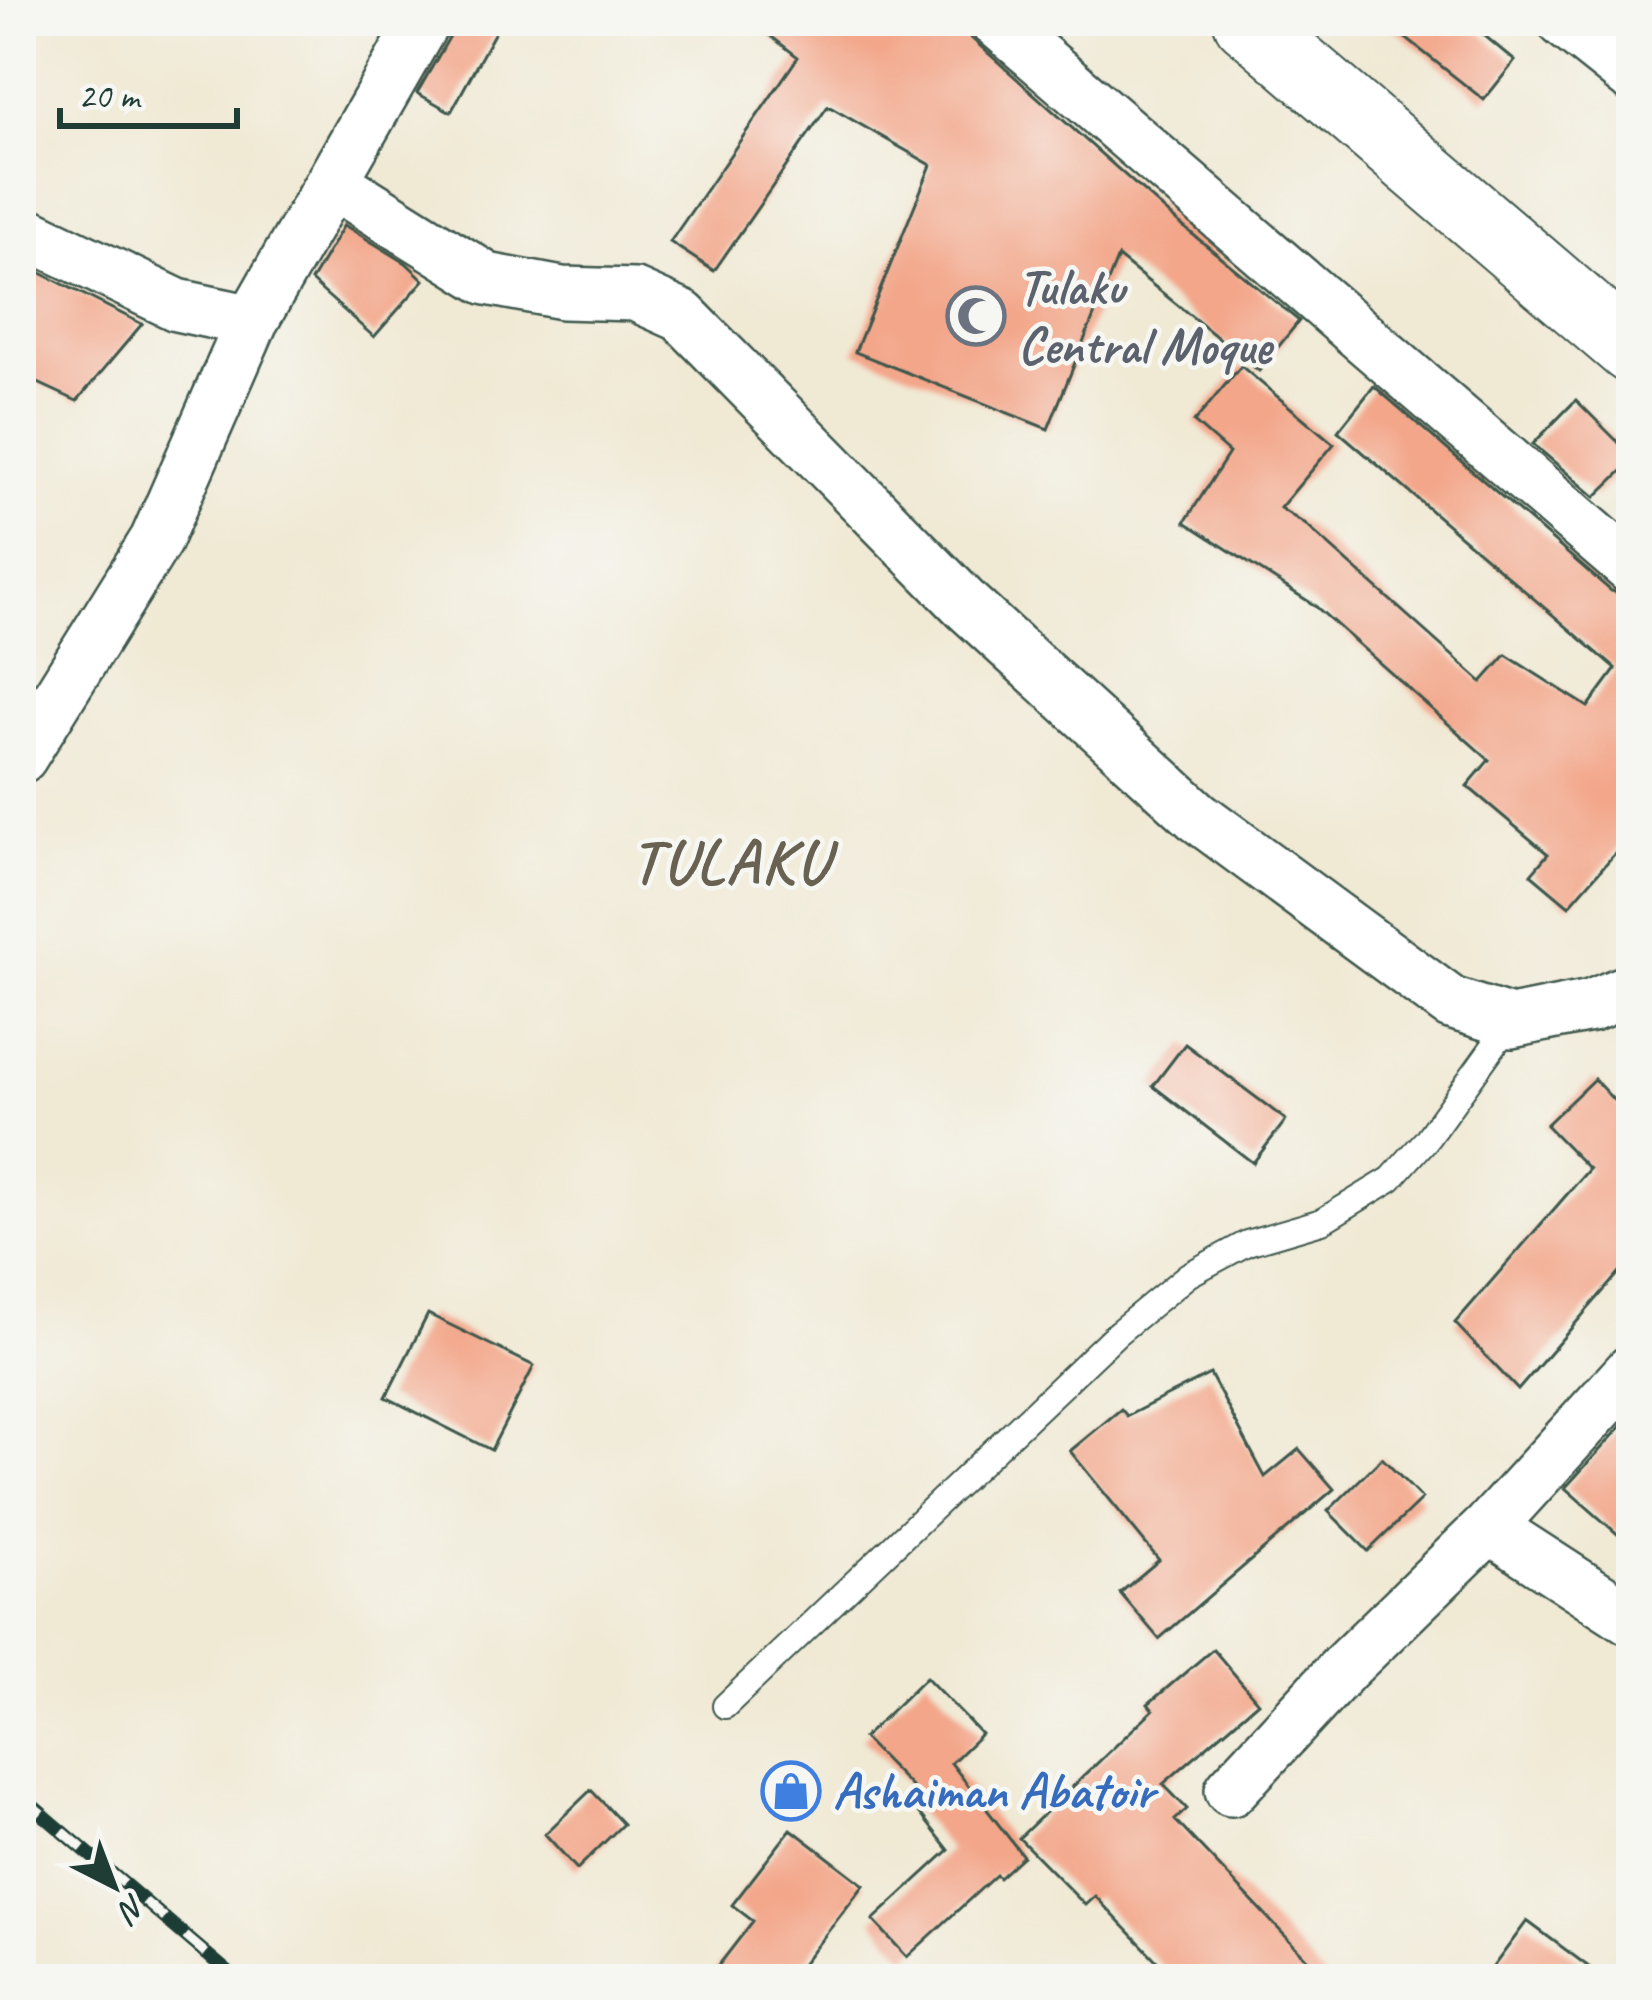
<svg xmlns="http://www.w3.org/2000/svg" width="1652" height="2000" font-family="Caveat,sans-serif">
	<style>
		.building { fill: #f3a689 }
		.lines { fill: none; stroke-linecap: round; stroke-linejoin: round }
		.service-casing { stroke: #3e574c; stroke-width: 28 }
		.minor-casing { stroke: #3e574c; stroke-width: 56 }
		.trunk-casing { stroke: #3e574c; stroke-width: 70 }
		.service { stroke: #fff; stroke-width: 24 }
		.minor { stroke: #fff; stroke-width: 51 }
		.trunk { stroke: #fff; stroke-width: 66 }
		.rail-casing { stroke: #1f3d34; stroke-width: 14 }
		.rail { stroke: #f6f6f2; stroke-width: 9; stroke-dasharray: 27; stroke-linecap: butt }
		.labels { text-anchor: middle; dominant-baseline: central; stroke-width: 9; stroke-linejoin: round; paint-order: stroke }
		.worship-label { font-size: 51px; font-weight: bold; fill: #5b616d; stroke: #f6f6f2; text-anchor: start }
		.shop-label { font-size: 51px; font-weight: bold; fill: #366cbe; stroke: #f6f6f2; text-anchor: start }
		.district-label { font-size: 63px; font-weight: bold; letter-spacing: 3px; fill: #696252; stroke: #f6f6f2 }
	</style>
	<rect width="100%" height="100%" fill="#f6f6f2"/>
	<filter id="ink" filterUnits="userSpaceOnUse"><feTurbulence type="fractalNoise" baseFrequency=".00833" numOctaves="2"/><feDisplacementMap in="SourceGraphic" scale="24" xChannelSelector="R" yChannelSelector="G"/><feConvolveMatrix kernelMatrix="1 2 1 2 8 2 1 2 1" color-interpolation-filters="sRGB"/></filter>
	<filter id="wash" filterUnits="userSpaceOnUse"><feTurbulence type="fractalNoise" baseFrequency=".004" numOctaves="4" result="noise"/><feDisplacementMap in="SourceGraphic" scale="48" xChannelSelector="R" yChannelSelector="G"/><feGaussianBlur stdDeviation="2.7" result="paint"/><feColorMatrix in="noise" values="0 0 0 0 0 0 0 0 0 0 0 0 0 0 0 0 0 1.4 0 .05"/><feComposite in="paint" operator="in"/></filter>
	<g filter="url(#wash)">
		<rect width="100%" height="100%" fill="#f0e9d4"/>
		<g id="blocks">
			<path class="building" d="M 454,21 L 501,21 L 451,112 L 417,93 L 450,36 Z
				M 751,21 L 952,21 L 1180,224 L 1299,321 L 1259,371 L 1118,257 L 1048,429 L 855,352 L 931,165 L 828,106 L 714,271 L 670,242 L 798,57 Z
				M 1384,21 L 1467,21 L 1515,61 L 1484,100 Z
				M 344,225 L 406,263 L 424,280 L 374,337 L 311,281 Z
				M 21,263 L 142,324 L 77,401 L 21,375 Z
				M 1241,366 L 1334,444 L 1280,508 L 1306,525 L 1482,682 L 1506,655 L 1588,707 L 1616,669 L 1338,431 L 1374,386 L 1611,591 L 1631,597 L 1631,835 L 1569,906 L 1531,874 L 1548,854 L 1467,786 L 1489,760 L 1314,605 L 1185,522 L 1229,453 L 1194,422 Z
				M 1576,400 L 1631,455 L 1631,462 L 1595,497 L 1533,444 Z
				M 1185,1044 L 1286,1120 L 1253,1163 L 1153,1086 Z
				M 1594,1079 L 1631,1119 L 1631,1259 L 1518,1390 L 1455,1323 L 1589,1169 L 1546,1125 Z
				M 428,1314 L 534,1366 L 491,1450 L 386,1397 Z
				M 1210,1374 L 1265,1477 L 1299,1449 L 1334,1489 L 1159,1639 L 1120,1593 L 1159,1560 L 1070,1451 L 1121,1409 L 1127,1416 Z
				M 1631,1416 L 1631,1546 L 1565,1488 Z
				M 1382,1458 L 1422,1499 L 1368,1551 L 1328,1511 Z
				M 1213,1649 L 1258,1702 L 1163,1784 L 1187,1809 L 1175,1820 L 1326,1979 L 1174,1979 L 1095,1896 L 1085,1905 L 1019,1838 L 1153,1710 L 1148,1704 Z
				M 926,1677 L 981,1734 L 951,1763 L 1023,1856 L 999,1878 L 996,1875 L 907,1957 L 873,1920 L 949,1850 L 914,1806 L 923,1799 L 863,1738 Z
				M 591,1790 L 623,1824 L 577,1869 L 545,1834 Z
				M 791,1829 L 864,1885 L 791,1979 L 708,1979 L 753,1921 L 732,1905 Z
				M 1527,1921 L 1605,1979 L 1484,1979 Z"/>
		</g>
	</g>
	<g filter="url(#ink)">
		<use href="#blocks" fill-opacity="0" stroke="#3e574c" stroke-width="3"/>
		<g class="lines">
			<g class="service-casing">
				<path id="service" d="M 725,1706 L 1116,1334 L 1188,1275 L 1247,1243 L 1322,1221 L 1391,1179 L 1426,1140 L 1511,1022"/>
			</g>
			<g class="minor-casing">
				<path id="minor" d="M 996,21 L 1631,568
					M 1563,21 L 1631,75
					M 332,182 L 487,279 L 562,293 L 635,295 L 682,316 L 968,607 L 1197,816 L 1451,1003 L 1511,1022 L 1591,1006 L 1631,989
					M 21,230 L 177,305 L 252,321
					M 21,757 L 156,540 L 252,321 L 424,21
					M 1489,1527 L 1631,1619
					M 1231,1790 L 1344,1668 L 1489,1527 L 1631,1371"/>
			</g>
			<g class="trunk-casing">
				<path id="trunk" d="M 1247,21 L 1631,350"/>
			</g>
			<use href="#service" class="service"/>
			<use href="#minor" class="minor"/>
			<use href="#trunk" class="trunk"/>
			<g class="rail-casing">
				<path id="rail" d="M 21,1796 L 236,1979"/>
			</g>
			<use href="#rail" class="rail"/>
		</g>
	</g>
	<defs>
		<g id="mosque-ring" transform="scale(3)"><circle r="9.5" fill="#f6f6f2" stroke="#6b7280" stroke-width="1.5"/><path d="M3.5-4.9A6 6 0 1 0 3.5 4.9A5 5 0 1 1 3.5-4.9Z" fill="#6b7280"/></g>
		<g id="shop-ring" transform="scale(3)"><circle r="9.5" fill="#f6f6f2" stroke="#3f7fe0" stroke-width="1.5"/><path d="M-5-2.5h2.3a2.7 3.5 0 0 1 5.4 0H5L5.5 6h-11ZM-1.5-2.5h3a1.5 2.3 0 0 0-3 0Z" fill="#3f7fe0"/></g>
	</defs>
	<g fill-rule="evenodd">
		<use href="#mosque-ring" x="976" y="316"/>
		<use href="#shop-ring" x="791" y="1791"/>
	</g>
	<g class="labels">
		<g class="worship-label">
			<text x="1018" y="287">Tulaku<tspan x="1018" dy="59">Central Moque</tspan></text>
		</g>
		<g class="shop-label">
			<text x="833" y="1791">Ashaiman Abatoir</text>
		</g>
		<g class="district-label">
			<text x="730" y="861">TULAKU</text>
		</g>
	</g>
	<rect width="1652" height="2000" fill="none" stroke="#f6f6f2" stroke-width="72"/>
	<g transform="translate(114 1886) rotate(138)" stroke="#f6f6f2" stroke-width="9" paint-order="stroke">
	<path d="M0-9L21 45L0 30L-21 45Z" fill="#1f3d34"/>
	<text y="-18" font-size="33" font-weight="bold" text-anchor="middle" fill="#1f3d34">N</text>
	</g>
	<path d="M60 108v18h177v-18" fill="none" stroke="#1f3d34" stroke-width="6"/>
	<text x="78" y="108" font-size="36" fill="#1f3d34" stroke="#f6f6f2" stroke-width="9" paint-order="stroke">20 m</text>
</svg>
